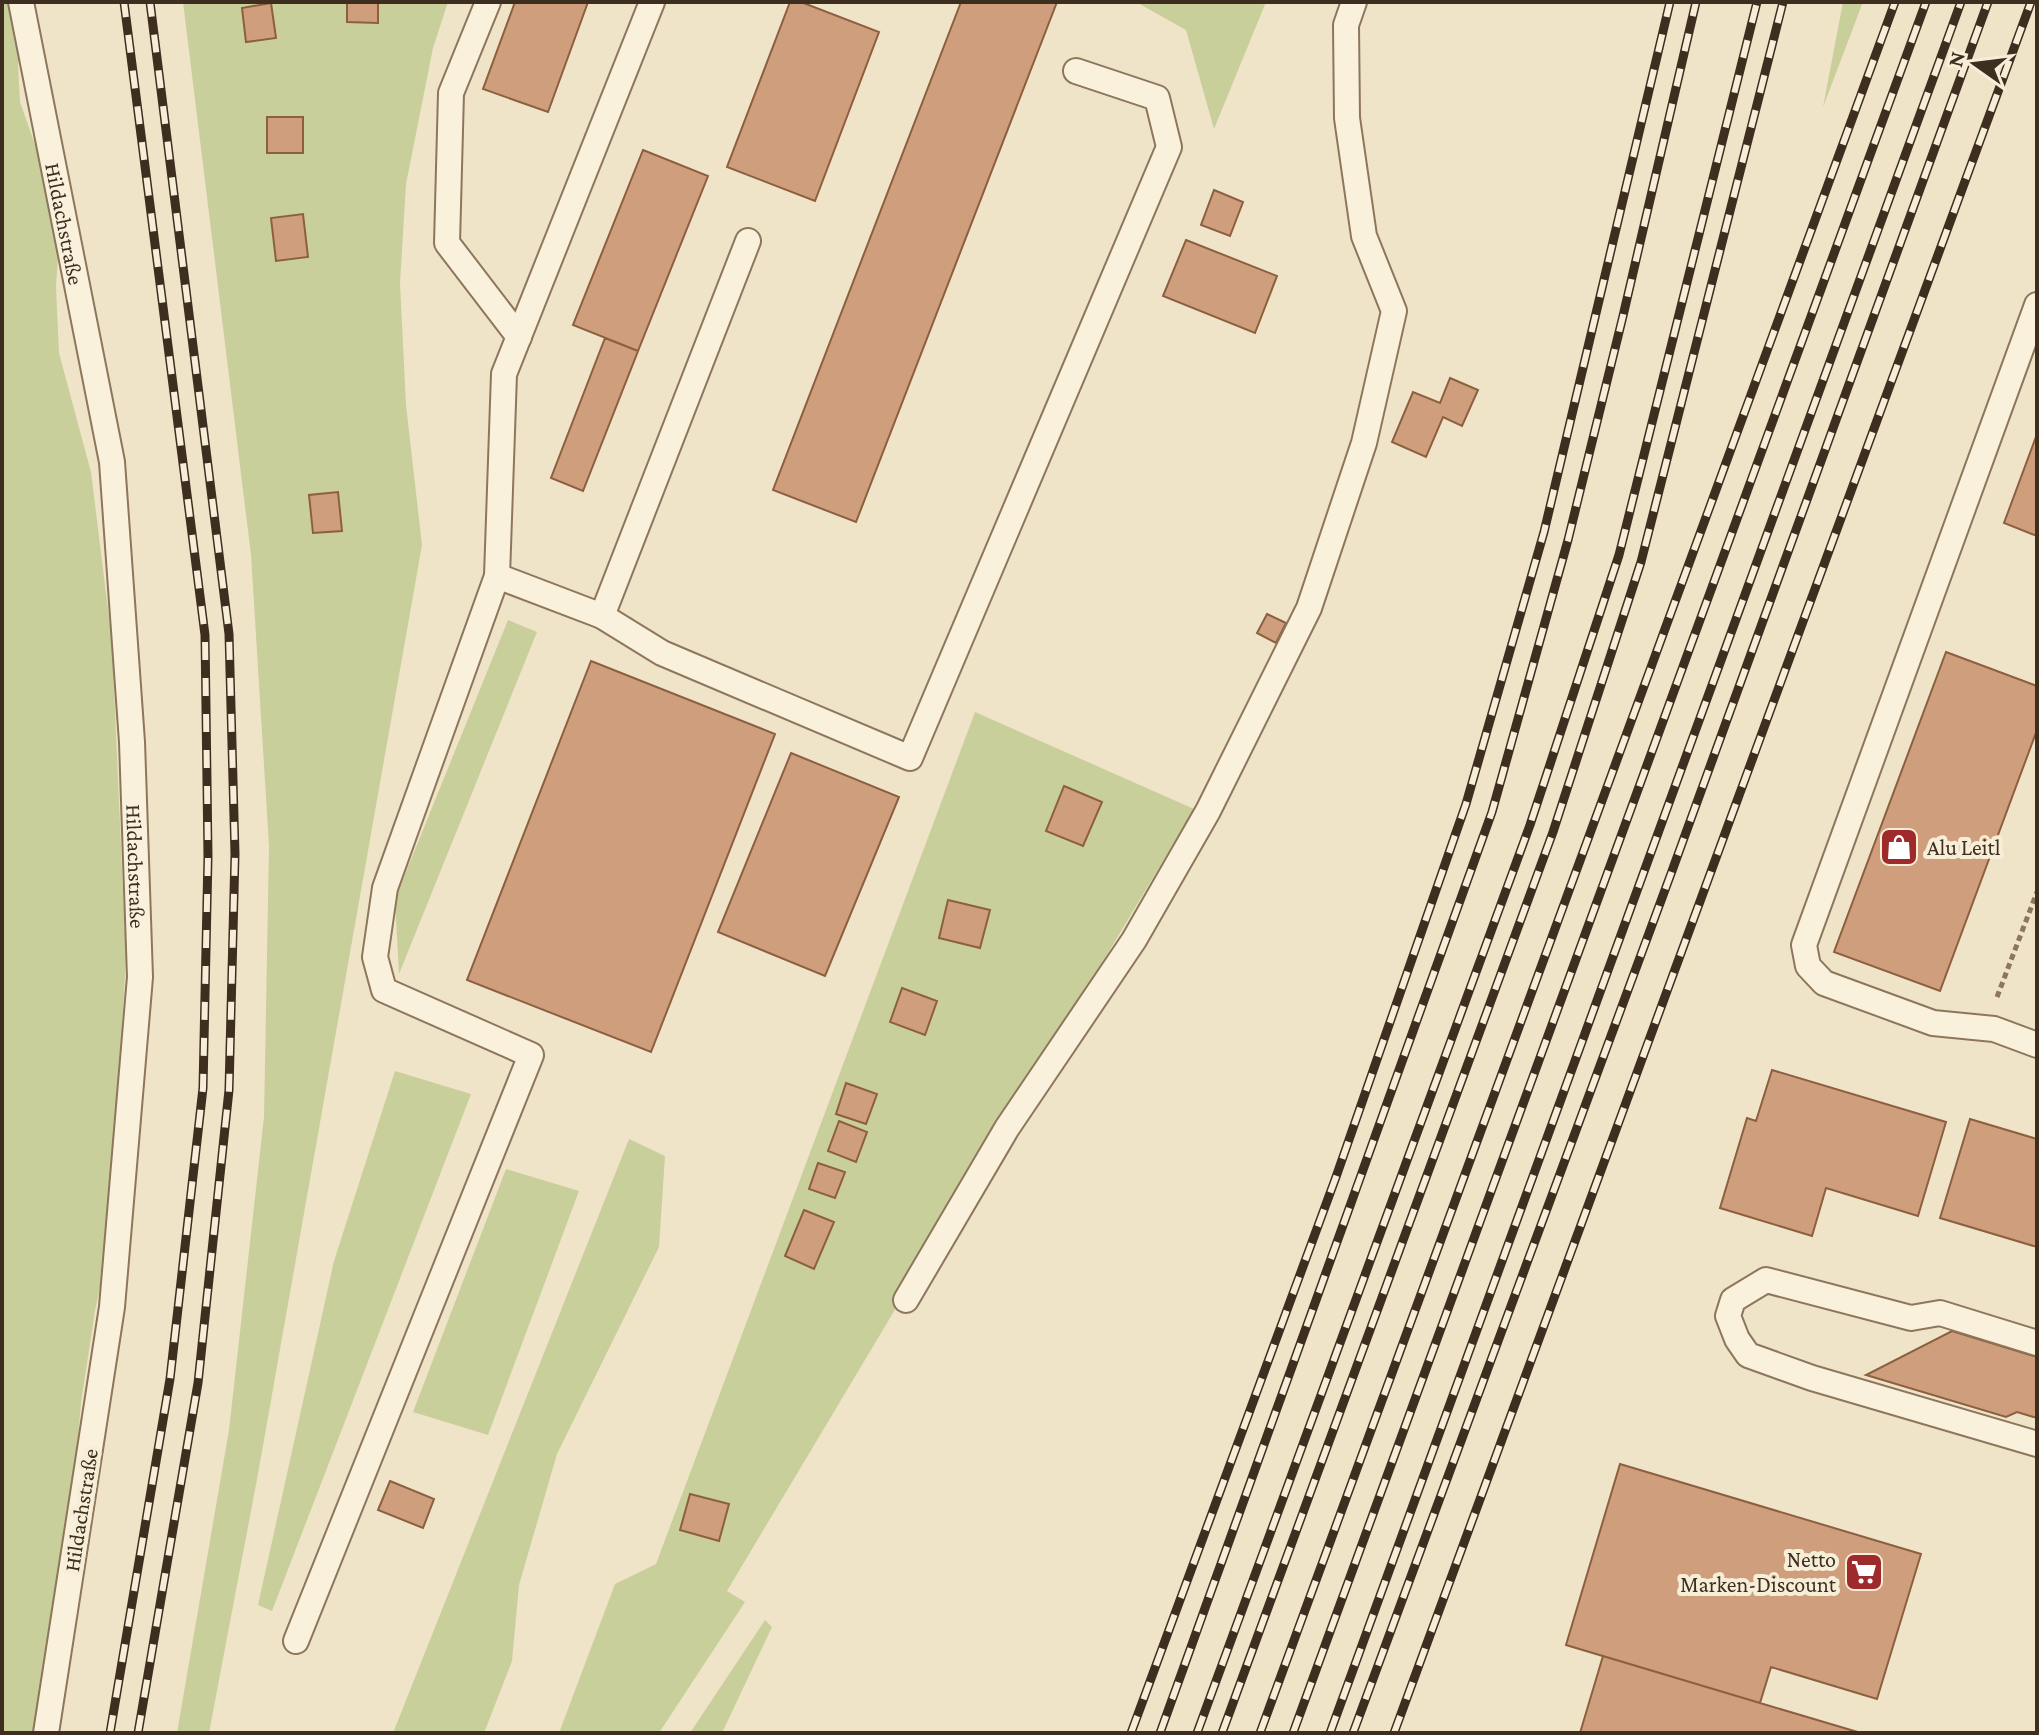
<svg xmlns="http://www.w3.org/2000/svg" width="2039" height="1735" font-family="'Crimson Pro',serif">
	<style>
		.green { fill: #c9cf9b }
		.building { fill: #cf9f7d; stroke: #8d5f41; stroke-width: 2 }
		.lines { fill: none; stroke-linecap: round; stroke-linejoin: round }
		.lane-casing { stroke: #8d765c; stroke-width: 28 }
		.path { stroke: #8d765c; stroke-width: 5; stroke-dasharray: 6 4; stroke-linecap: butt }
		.lane { stroke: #faf1dc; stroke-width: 24 }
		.rail-casing { stroke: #3d2e20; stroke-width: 9 }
		.rail { stroke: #f7eed8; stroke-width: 6; stroke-dasharray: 18; stroke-linecap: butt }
		.labels { text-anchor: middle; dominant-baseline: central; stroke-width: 8; stroke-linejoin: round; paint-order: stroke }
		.street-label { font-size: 22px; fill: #3d2e20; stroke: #f7eed8 }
		.poi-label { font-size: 22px; fill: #3d2e20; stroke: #f7eed8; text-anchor: start }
	</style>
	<rect width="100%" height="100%" fill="#f0e4c8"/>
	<path class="green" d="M 2,2 L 12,2 L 23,50 L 18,64 L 20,102 L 55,201 L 60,227 L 56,287 L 59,353 L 91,472 L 112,642 L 126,959 L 110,1239 L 95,1311 L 81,1403 L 75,1472 L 35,1733 L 2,1733 Z
		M 183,2 L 448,2 L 433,48 L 406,184 L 400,283 L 406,405 L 422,545 L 258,1474 L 209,1733 L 177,1733 L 229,1430 L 264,1117 L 269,846 L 251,555 Z
		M 1136,2 L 1266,2 L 1214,129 L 1186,30 Z
		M 1843,2 L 1863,2 L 1823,107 Z
		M 508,620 L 537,632 L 399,974 L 395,899 Z
		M 975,712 L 1194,809 L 727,1591 L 745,1602 L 659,1733 L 559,1733 L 615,1584 L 656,1564 Z
		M 395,1071 L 471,1094 L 272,1611 L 258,1605 L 334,1261 Z
		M 629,1139 L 665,1156 L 659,1247 L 557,1454 L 519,1585 L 512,1661 L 484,1733 L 393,1733 Z
		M 506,1169 L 579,1191 L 488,1435 L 413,1412 Z
		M 765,1620 L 772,1627 L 722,1733 L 690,1733 Z"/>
	<path class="building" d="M 347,2 L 378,2 L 378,23 L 347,22 Z
		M 515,2 L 588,2 L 548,112 L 483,89 Z
		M 790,2 L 801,2 L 879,32 L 815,201 L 727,167 Z
		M 961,2 L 1057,2 L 856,522 L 773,490 Z
		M 271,3 L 276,38 L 246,42 L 242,8 Z
		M 267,117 L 303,117 L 303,153 L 267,153 Z
		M 643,150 L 708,176 L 638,351 L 573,325 Z
		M 1214,190 L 1243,202 L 1230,236 L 1201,225 Z
		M 303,214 L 308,257 L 276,261 L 271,218 Z
		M 1186,240 L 1277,276 L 1255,333 L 1163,296 Z
		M 605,338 L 638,351 L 583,491 L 551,478 Z
		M 1450,378 L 1478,390 L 1462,426 L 1443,417 L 1426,457 L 1392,442 L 1413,392 L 1440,403 Z
		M 2037,434 L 2037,536 L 2004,523 Z
		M 338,492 L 342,531 L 313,533 L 309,495 Z
		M 1267,614 L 1286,623 L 1276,643 L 1257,633 Z
		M 1946,652 L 2037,686 L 2037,730 L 1940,991 L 1834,952 Z
		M 591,661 L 775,734 L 651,1052 L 467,980 Z
		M 791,753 L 899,797 L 825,976 L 718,932 Z
		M 1064,786 L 1102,802 L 1083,846 L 1046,831 Z
		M 948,900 L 990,910 L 980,948 L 939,938 Z
		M 902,988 L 937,1001 L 925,1035 L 890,1022 Z
		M 1772,1070 L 1946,1122 L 1918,1216 L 1826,1188 L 1812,1236 L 1720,1208 L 1747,1118 L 1756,1121 Z
		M 846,1083 L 877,1094 L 866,1124 L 836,1114 Z
		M 1970,1119 L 2037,1139 L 2037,1247 L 1940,1218 Z
		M 839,1121 L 867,1132 L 856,1162 L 828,1151 Z
		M 818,1163 L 845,1172 L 835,1198 L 809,1189 Z
		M 804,1210 L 834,1222 L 814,1269 L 785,1256 Z
		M 1952,1331 L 2037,1357 L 2037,1418 L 2017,1412 L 2006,1417 L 1866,1375 Z
		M 1620,1464 L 1921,1554 L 1877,1699 L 1771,1667 L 1760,1703 L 1566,1645 Z
		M 390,1481 L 434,1499 L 423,1528 L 378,1510 Z
		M 690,1494 L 729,1504 L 719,1541 L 680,1530 Z
		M 1603,1656 L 1760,1703 L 1861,1733 L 1580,1733 Z"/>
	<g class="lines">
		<g class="lane-casing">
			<g id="lane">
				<path id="s1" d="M 21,2 L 112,462 L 132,742 L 140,977 L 112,1307 L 46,1733"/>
				<path d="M 488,2 L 451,93 L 447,243 L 519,337"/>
				<path d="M 652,2 L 504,374 L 497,576 L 602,616 L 748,241"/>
				<path d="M 2037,305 L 1804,945 L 1808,966 L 1824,983 L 1933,1023 L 1994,1029 L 2037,1045"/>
				<path d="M 602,616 L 662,653 L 910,758 L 1169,147 L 1157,98 L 1076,71"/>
				<path d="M 906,1300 L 1007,1128 L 1134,940 L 1208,811 L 1309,608 L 1364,443 L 1394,311 L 1364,236 L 1347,118 L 1346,25 L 1354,2"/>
				<path d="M 2037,1343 L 1940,1313 L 1911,1318 L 1766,1280 L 1733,1300 L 1728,1316 L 1737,1339 L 1748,1355 L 1812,1378 L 2037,1444"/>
				<path d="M 296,1641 L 531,1055 L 384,990 L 375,957 L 385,888 L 497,576"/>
			</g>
		</g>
		<path class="path" d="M 1997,997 L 2037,892"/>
		<use href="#lane" class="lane"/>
		<g class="rail-casing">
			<path id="rail" d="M 110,1733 L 170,1379 L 203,1088 L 208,856 L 205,635 L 124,2
				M 138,1733 L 198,1383 L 229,1090 L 235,854 L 229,634 L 150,2
				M 1131,1733 L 1336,1177 L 1466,804 L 1544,532 L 1670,2
				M 1160,1733 L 1492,812 L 1568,540 L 1623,316 L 1696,2
				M 1197,1733 L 1530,825 L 1619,555 L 1757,2
				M 1222,1733 L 1553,832 L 1641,562 L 1783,2
				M 1260,1733 L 1895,2
				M 1293,1733 L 1926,2
				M 1330,1733 L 1961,2
				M 1353,1733 L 1672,871 L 1988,2
				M 1394,1733 L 2031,2"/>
		</g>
		<use href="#rail" class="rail"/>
	</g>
	<defs>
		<g id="shop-square" transform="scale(2)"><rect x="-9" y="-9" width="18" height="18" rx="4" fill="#9e2a2b" stroke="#f7eed8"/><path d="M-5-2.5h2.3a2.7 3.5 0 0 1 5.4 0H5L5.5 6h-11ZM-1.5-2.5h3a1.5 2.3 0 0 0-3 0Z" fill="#fff"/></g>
		<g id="supermarket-square" transform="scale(2)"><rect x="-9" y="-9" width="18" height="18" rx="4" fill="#9e2a2b" stroke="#f7eed8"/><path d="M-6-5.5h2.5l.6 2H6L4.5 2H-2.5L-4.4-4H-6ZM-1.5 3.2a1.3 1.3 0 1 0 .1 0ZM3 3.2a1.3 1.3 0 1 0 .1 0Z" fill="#fff"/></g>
	</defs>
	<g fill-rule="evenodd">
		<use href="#shop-square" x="1899" y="847"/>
		<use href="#supermarket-square" x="1864" y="1572"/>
	</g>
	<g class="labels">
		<g class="street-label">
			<text stroke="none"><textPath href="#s1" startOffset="226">Hildachstraße</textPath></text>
			<text stroke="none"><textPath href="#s1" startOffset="874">Hildachstraße</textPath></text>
			<text transform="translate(81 1510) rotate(-81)">Hildachstraße</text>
		</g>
		<g class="poi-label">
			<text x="1927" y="847">Alu Leitl</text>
			<text x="1836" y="1559" text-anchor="end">Netto<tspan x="1836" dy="25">Marken-Discount</tspan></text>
		</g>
	</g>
	<rect width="2039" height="1735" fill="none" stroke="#3d2e20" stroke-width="8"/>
	<g transform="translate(1975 64) rotate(284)" stroke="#f7eed8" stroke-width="6" paint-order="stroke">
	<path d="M0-6L14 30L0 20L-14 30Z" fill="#3d2e20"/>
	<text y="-12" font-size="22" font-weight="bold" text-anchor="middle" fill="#3d2e20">N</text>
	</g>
</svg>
